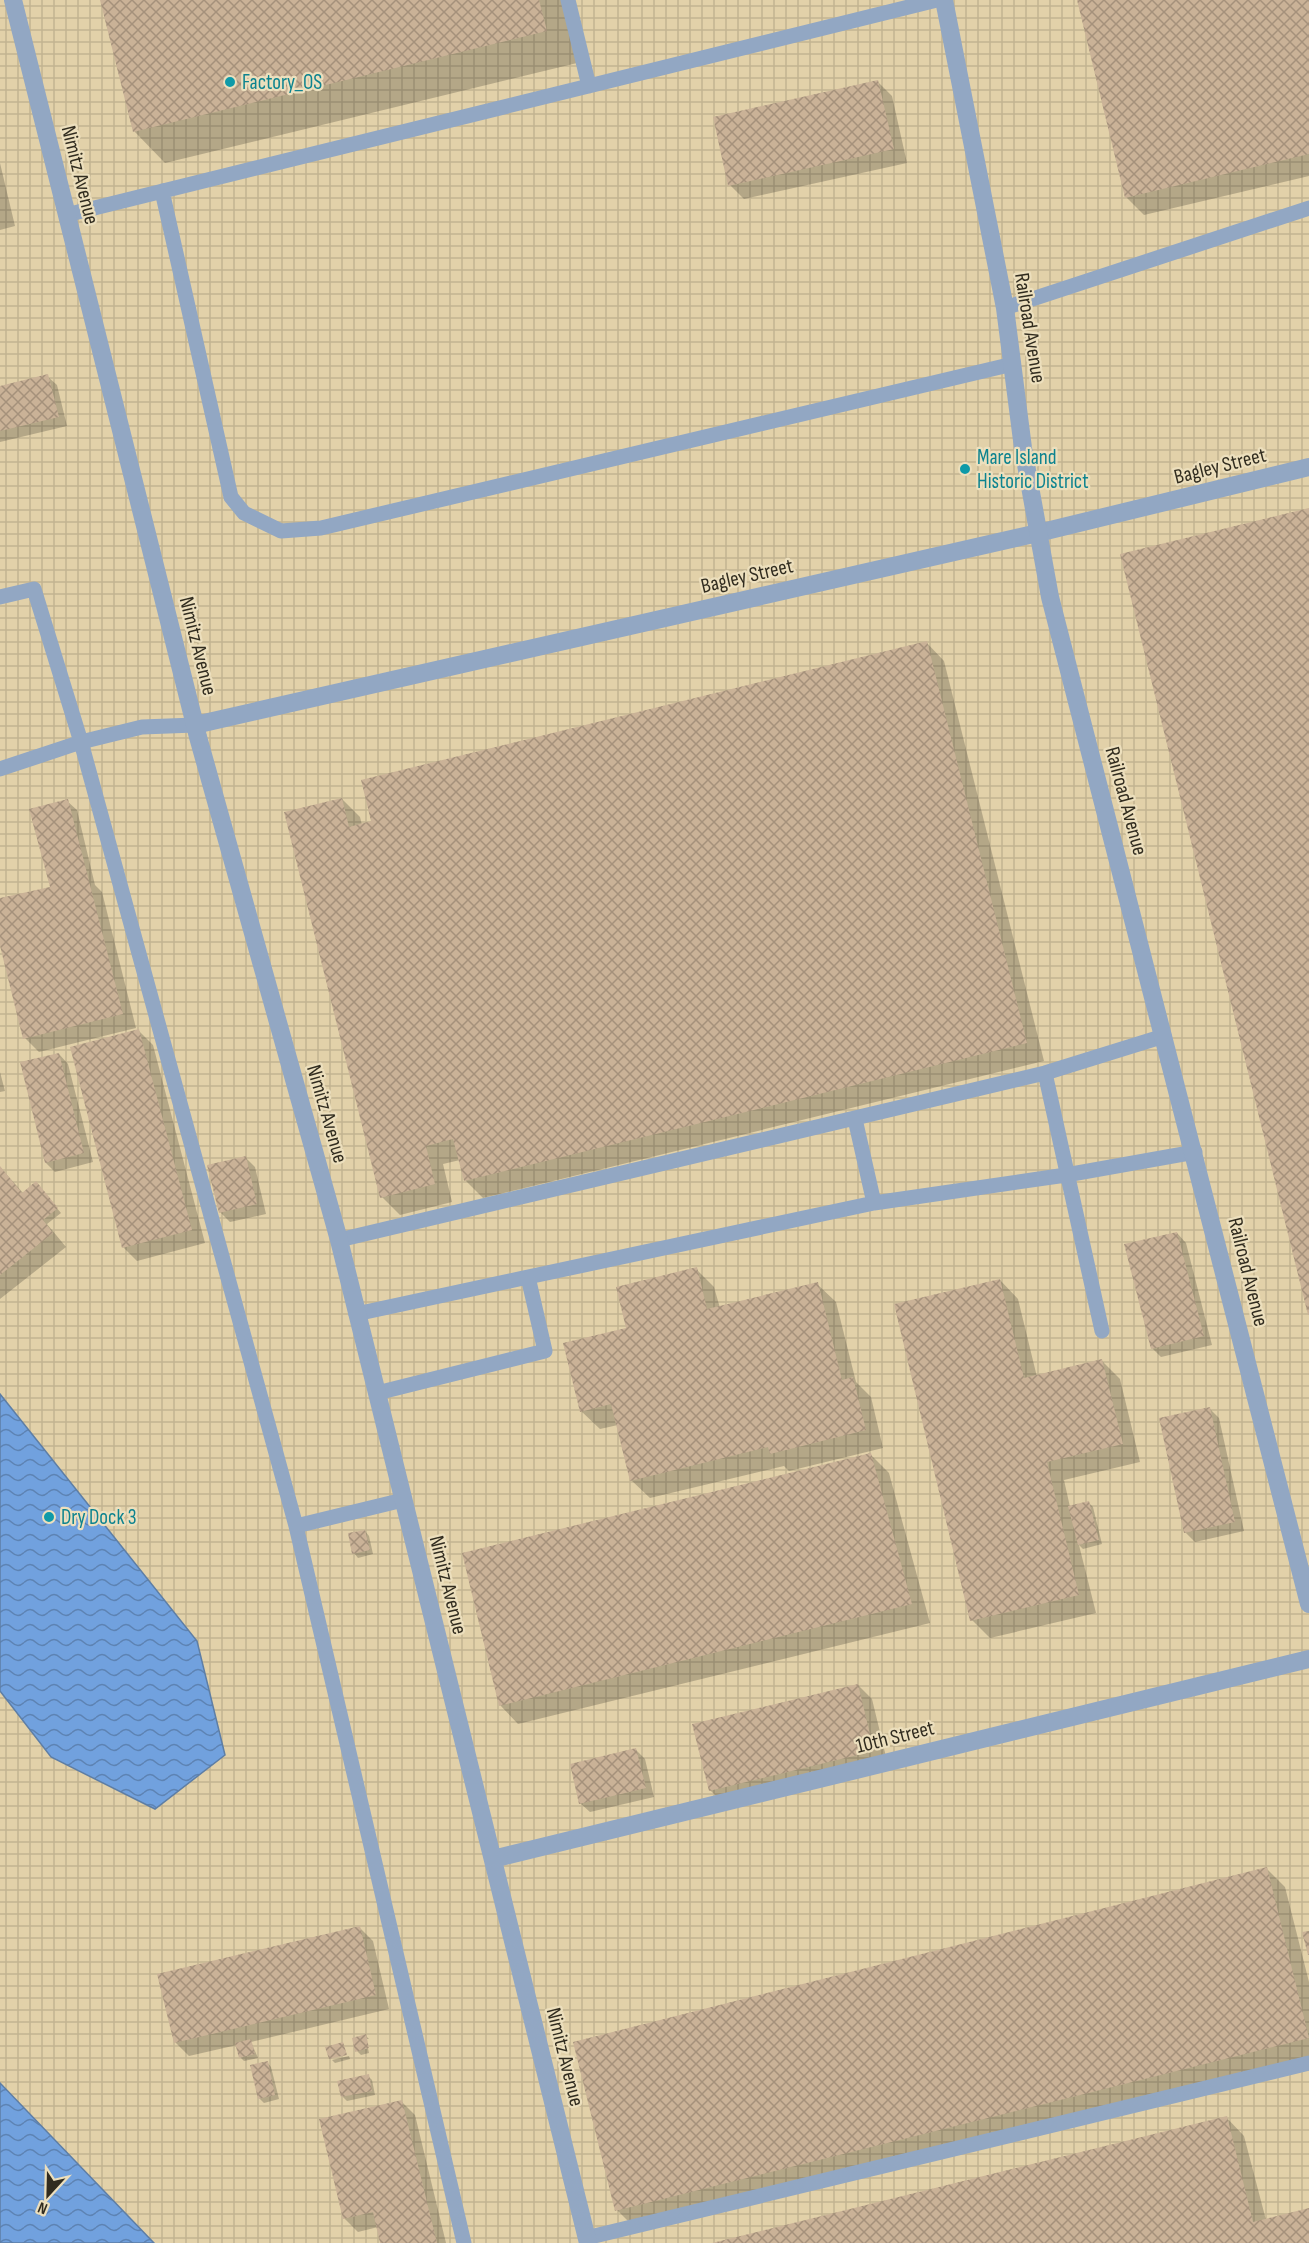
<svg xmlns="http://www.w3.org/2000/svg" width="1309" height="2243" font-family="'Sofia Sans Condensed',sans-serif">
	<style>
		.industrial { fill: url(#industrial-grid) }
		.water { fill: url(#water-waves); stroke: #5e7ea5; stroke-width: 1.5 }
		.shadow { fill: #0003 }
		.building { fill: url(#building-cross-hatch) }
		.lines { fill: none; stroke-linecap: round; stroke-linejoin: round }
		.service { stroke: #92a7c3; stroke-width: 15 }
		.minor { stroke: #92a7c3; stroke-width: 18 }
		.tertiary { stroke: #92a7c3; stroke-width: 18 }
		.culture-dot { fill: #0f9aa8; stroke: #ecdfbd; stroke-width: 2 }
		.labels { text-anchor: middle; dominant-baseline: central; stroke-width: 4.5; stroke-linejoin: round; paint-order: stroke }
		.culture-label { font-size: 21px; fill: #0d838f; stroke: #ecdfbd; text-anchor: start }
		.street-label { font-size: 21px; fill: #312c1f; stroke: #ecdfbd }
	</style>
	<defs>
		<pattern id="industrial-grid" width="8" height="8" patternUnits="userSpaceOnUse" patternTransform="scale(1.5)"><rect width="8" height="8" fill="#e2d1a9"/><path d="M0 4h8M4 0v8" fill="none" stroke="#c2b491"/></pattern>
		<pattern id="water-waves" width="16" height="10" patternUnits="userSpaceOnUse" patternTransform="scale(1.5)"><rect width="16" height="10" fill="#71a1de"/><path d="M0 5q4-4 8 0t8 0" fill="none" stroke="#5d83b3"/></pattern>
		<pattern id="building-cross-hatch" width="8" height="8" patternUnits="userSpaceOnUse" patternTransform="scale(1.5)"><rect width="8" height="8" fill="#cab297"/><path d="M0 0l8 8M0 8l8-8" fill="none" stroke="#a5917b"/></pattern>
	</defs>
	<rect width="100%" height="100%" fill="#ecdfbd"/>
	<path class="industrial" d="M 0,0 L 1309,0 L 1309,2243 L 0,2243 Z"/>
	<path class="water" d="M 0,1394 L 197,1641 L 225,1755 L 155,1809 L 51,1757 L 0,1691 Z
		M 0,2083 L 154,2243 L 0,2243 Z"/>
	<path class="shadow" d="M 102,0 L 562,0 L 577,63 L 165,163 L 134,131 Z
		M 1078,0 L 1309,0 L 1309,176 L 1144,215 L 1126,197 Z
		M 878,82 L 892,96 L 907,163 L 744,199 L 730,185 Z
		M 0,163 L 15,226 L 0,230 Z
		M 47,376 L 57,385 L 67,426 L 0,442 L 0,387 Z
		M 926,642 L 944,661 L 1044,1061 L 483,1198 L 465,1180 L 460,1160 L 443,1164 L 452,1202 L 400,1215 L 382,1197 L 342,799 L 360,817 L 362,825 Z
		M 67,801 L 77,810 L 95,885 L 102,892 L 136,1028 L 39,1052 L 25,1038 L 0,940 L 0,899 L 52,887 Z
		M 139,1031 L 153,1045 L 205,1243 L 137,1261 L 123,1247 Z
		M 59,1054 L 68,1064 L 93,1162 L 55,1172 L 46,1163 Z
		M 0,1072 L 5,1091 L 0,1092 Z
		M 245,1157 L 255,1167 L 266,1214 L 230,1222 L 220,1212 Z
		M 0,1167 L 24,1194 L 40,1188 L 61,1213 L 47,1224 L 66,1247 L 0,1299 Z
		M 1177,1233 L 1186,1243 L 1212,1345 L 1161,1357 L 1152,1348 Z
		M 696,1269 L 714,1287 L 720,1308 L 817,1284 L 836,1302 L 856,1382 L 871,1397 L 883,1448 L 789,1471 L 784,1466 L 650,1498 L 631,1480 L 618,1425 L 600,1429 L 581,1411 L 627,1329 Z
		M 1000,1280 L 1018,1299 L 1037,1377 L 1102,1361 L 1120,1379 L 1140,1462 L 1064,1480 L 1070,1507 L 1089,1503 L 1093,1507 L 1102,1544 L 1083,1549 L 1079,1545 L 1096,1613 L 990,1638 L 972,1620 Z
		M 1210,1409 L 1219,1418 L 1244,1531 L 1195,1542 L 1185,1532 Z
		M 869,1453 L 889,1473 L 930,1623 L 518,1724 L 500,1705 Z
		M 365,1531 L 369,1536 L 373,1554 L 358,1558 L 354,1553 Z
		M 858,1685 L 872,1699 L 888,1765 L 725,1805 L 710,1790 Z
		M 636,1750 L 645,1759 L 654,1797 L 590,1812 L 580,1803 Z
		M 1267,1869 L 1285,1887 L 1309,1982 L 1309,2060 L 635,2228 L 617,2210 Z
		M 359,1927 L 373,1941 L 389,2009 L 251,2042 L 258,2058 L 244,2061 L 240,2057 L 237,2045 L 189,2056 L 175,2042 Z
		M 366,2036 L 369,2039 L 366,2039 L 369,2053 L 361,2055 L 357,2051 Z
		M 349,2056 L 350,2059 L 335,2063 L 332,2060 Z
		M 267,2062 L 271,2067 L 279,2099 L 264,2103 L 259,2098 Z
		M 368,2076 L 372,2080 L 375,2095 L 347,2101 L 342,2096 Z
		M 401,2101 L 415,2115 L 446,2243 L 382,2243 L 378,2227 L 358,2232 L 344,2218 Z
		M 1226,2117 L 1244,2136 L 1266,2220 L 1309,2209 L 1309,2243 L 715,2243 Z"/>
	<path class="building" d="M 100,0 L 539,0 L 547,31 L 133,132 Z
		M 1077,0 L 1309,0 L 1309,154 L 1125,198 Z
		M 878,80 L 894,149 L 728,186 L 713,117 Z
		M 48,374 L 59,417 L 0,431 L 0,386 Z
		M 1309,508 L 1309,1315 L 1308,1315 L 1120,554 Z
		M 927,641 L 1027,1043 L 464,1181 L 453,1139 L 426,1146 L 435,1184 L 380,1198 L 284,812 L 342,798 L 349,827 L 371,821 L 361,780 Z
		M 68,799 L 123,1014 L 23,1039 L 0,946 L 0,898 L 50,887 L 29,809 Z
		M 139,1029 L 192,1230 L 122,1248 L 70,1047 Z
		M 59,1053 L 84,1153 L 45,1163 L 20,1062 Z
		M 246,1156 L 257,1204 L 219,1213 L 207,1165 Z
		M 0,1166 L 22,1193 L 36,1181 L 58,1208 L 43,1220 L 53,1233 L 0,1275 Z
		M 1177,1232 L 1204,1336 L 1151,1349 L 1124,1244 Z
		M 697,1267 L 707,1309 L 818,1282 L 842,1380 L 853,1377 L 866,1430 L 770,1454 L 768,1447 L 630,1481 L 611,1404 L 580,1412 L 563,1343 L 626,1328 L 616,1287 Z
		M 1000,1279 L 1024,1378 L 1102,1359 L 1123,1444 L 1047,1462 L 1079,1595 L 970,1621 L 894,1304 Z
		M 1210,1407 L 1235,1522 L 1184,1533 L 1159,1418 Z
		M 871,1453 L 912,1604 L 499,1706 L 462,1553 Z
		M 1089,1501 L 1099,1540 L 1078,1545 L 1068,1506 Z
		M 365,1530 L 370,1550 L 352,1554 L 348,1533 Z
		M 858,1684 L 874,1751 L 709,1791 L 692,1724 Z
		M 636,1748 L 646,1788 L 579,1804 L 570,1764 Z
		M 1267,1867 L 1309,2038 L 615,2211 L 573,2042 Z
		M 360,1926 L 376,1995 L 174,2043 L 157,1974 Z
		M 1309,1931 L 1309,1955 L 1308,1955 L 1302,1932 Z
		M 366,2034 L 369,2048 L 355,2052 L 352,2038 Z
		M 251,2039 L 255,2054 L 239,2058 L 235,2043 Z
		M 343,2042 L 347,2055 L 329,2059 L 325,2047 Z
		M 268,2061 L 275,2095 L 258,2099 L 250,2065 Z
		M 369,2074 L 372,2091 L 341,2097 L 337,2081 Z
		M 402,2100 L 437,2243 L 380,2243 L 373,2212 L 343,2219 L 319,2119 Z
		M 1227,2116 L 1253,2222 L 1309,2208 L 1309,2243 L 712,2243 Z"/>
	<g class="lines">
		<path class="service" d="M 568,0 L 589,86
			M 162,191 L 231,497 L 244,513 L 281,531 L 321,528 L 1013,364
			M 66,215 L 937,0
			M 1005,308 L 1309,208
			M 0,597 L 34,589 L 81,742 L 296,1526 L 403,1500
			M 0,769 L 81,742 L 142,727 L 195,725
			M 1045,1073 L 1102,1331
			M 874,1203 L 1066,1175 L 1195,1152
			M 339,1240 L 1045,1073 L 1164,1036
			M 528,1277 L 874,1203 L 855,1119
			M 356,1314 L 528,1277 L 545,1351 L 377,1393
			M 296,1526 L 464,2243
			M 586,2238 L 1309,2063"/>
		<path class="minor" d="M 13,0 L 198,737 L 339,1240 L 588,2243
			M 195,725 L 1038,533 L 1309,467
			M 493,1859 L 1309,1659"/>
		<path class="tertiary" d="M 944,0 L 1005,308 L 1023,448 L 1050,597 L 1309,1604"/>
	</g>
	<g class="culture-dot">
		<circle cx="230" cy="82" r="6"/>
		<circle cx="965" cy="469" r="6"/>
		<circle cx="49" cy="1517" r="6"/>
	</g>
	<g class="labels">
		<g class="culture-label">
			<text x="242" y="82">Factory_OS</text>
			<text x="977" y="457">Mare Island<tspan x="977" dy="24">Historic District</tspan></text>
			<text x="61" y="1517">Dry Dock 3</text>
		</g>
		<g class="street-label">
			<text transform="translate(80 175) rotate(76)">Nimitz Avenue</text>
			<text transform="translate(1030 328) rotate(81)">Railroad Avenue</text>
			<text transform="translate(1220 466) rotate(-14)">Bagley Street</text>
			<text transform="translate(747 576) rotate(-13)">Bagley Street</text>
			<text transform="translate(198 646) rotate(76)">Nimitz Avenue</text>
			<text transform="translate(1126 801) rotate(75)">Railroad Avenue</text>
			<text transform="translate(327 1114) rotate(74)">Nimitz Avenue</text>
			<text transform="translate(1248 1272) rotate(76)">Railroad Avenue</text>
			<text transform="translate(448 1585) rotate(76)">Nimitz Avenue</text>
			<text transform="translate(895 1737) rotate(-14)">10th Street</text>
			<text transform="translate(565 2057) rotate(76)">Nimitz Avenue</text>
		</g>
	</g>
	<g transform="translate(48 2195) rotate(202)" stroke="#ecdfbd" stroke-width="4.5" paint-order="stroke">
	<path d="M0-4.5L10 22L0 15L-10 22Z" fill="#312c1f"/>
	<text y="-9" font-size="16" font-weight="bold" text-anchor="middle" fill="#312c1f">N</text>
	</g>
</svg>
